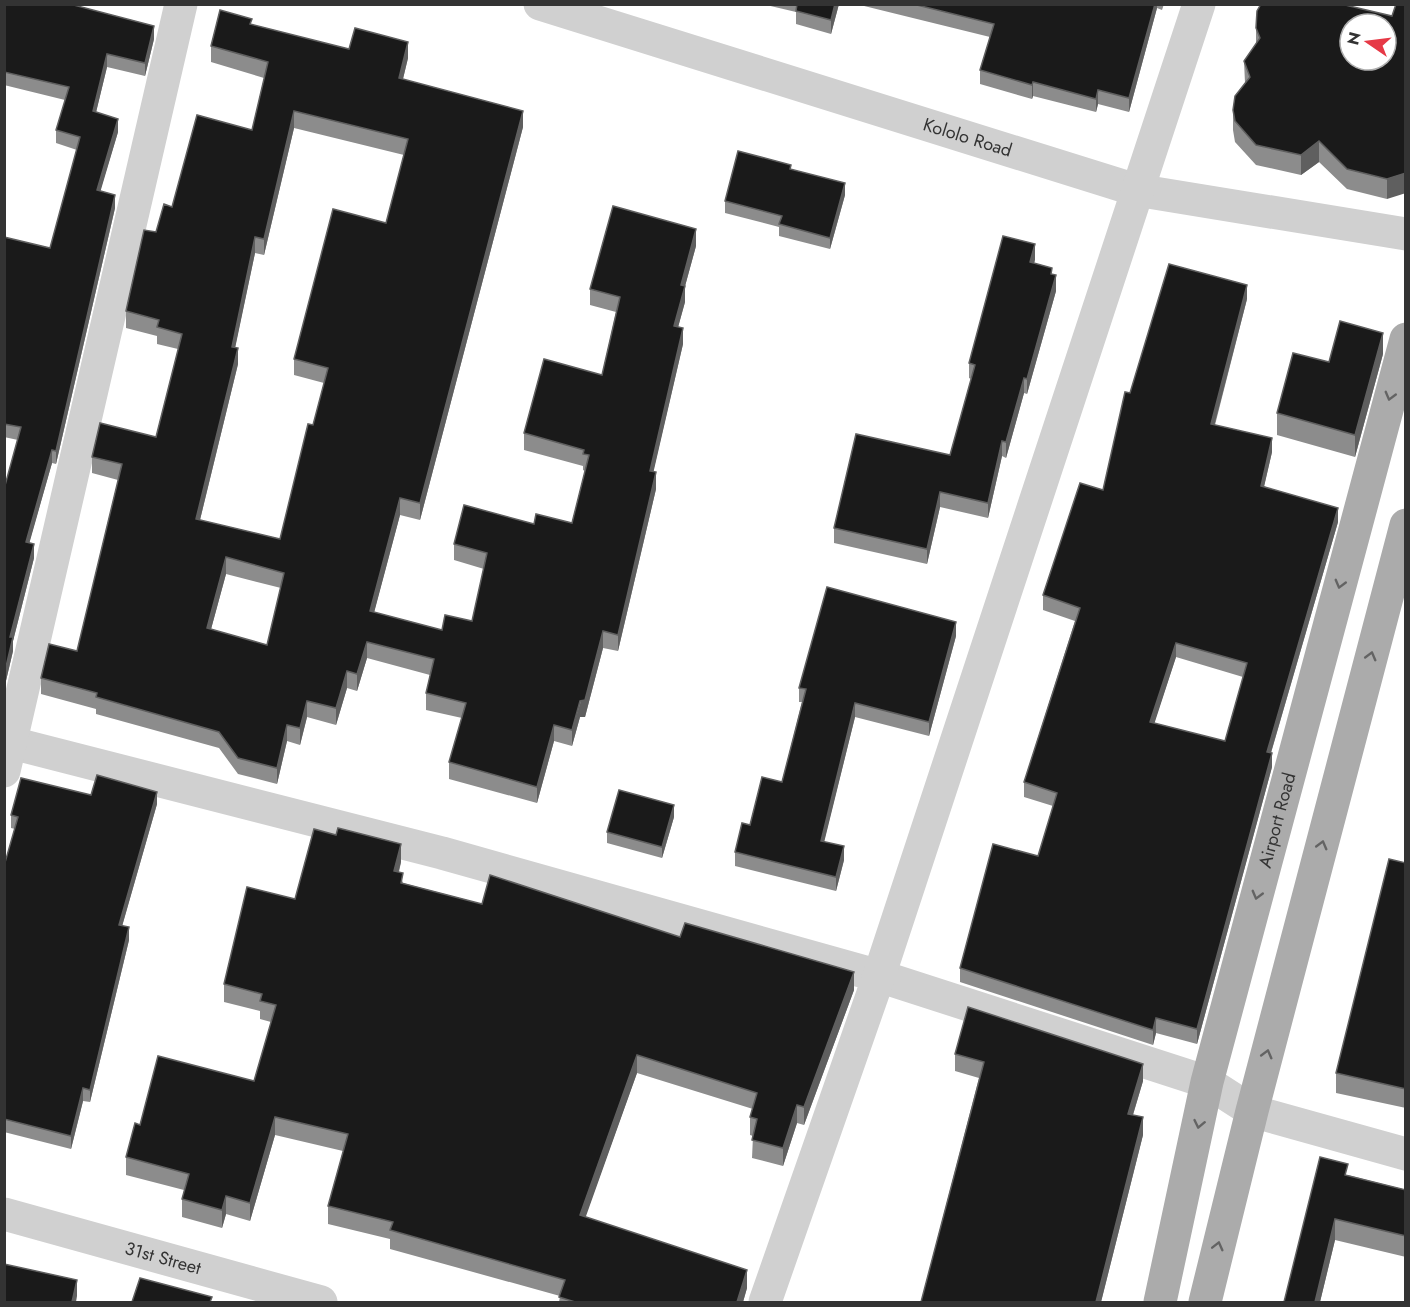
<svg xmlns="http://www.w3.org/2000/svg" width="1410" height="1307" font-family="Jost,sans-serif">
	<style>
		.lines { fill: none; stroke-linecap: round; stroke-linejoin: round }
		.minor { stroke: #d0d0d0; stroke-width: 33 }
		.major { stroke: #ababab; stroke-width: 33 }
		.wall { fill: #8c8c8c; fill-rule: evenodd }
		.shaded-wall { fill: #5f5f5f }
		.building { fill: #1a1a1a; stroke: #5f5f5f; stroke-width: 1.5; fill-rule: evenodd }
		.oneway { stroke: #636363 }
		.labels { text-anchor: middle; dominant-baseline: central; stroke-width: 6; stroke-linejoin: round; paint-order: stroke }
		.street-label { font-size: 18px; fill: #333; stroke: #fff }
	</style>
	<rect width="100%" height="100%" fill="#fff"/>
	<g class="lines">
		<g class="minor">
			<path id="s1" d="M 540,4 L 1136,190 L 1406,234"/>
			<path d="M 4,741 L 442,853 L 879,976 L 1207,1082 L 1252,1111 L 1406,1154"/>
			<path d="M 4,771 L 181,4"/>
			<path id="s2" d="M 4,1214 L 321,1302"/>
			<path d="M 765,1302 L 879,976 L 1199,4"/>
		</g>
		<g class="major">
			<path id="s3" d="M 1160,1302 L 1207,1082 L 1406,339"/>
			<path d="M 1205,1302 L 1252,1111 L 1406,525"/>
		</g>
	</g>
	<path class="wall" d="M 4,4 L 154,39 L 145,76 L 107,67 L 96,112 L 118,132 L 100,191 L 115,208 L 56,464 L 52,463 L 29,543 L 34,558 L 13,641 L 13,651 L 5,685 L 4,489 L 18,440 L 4,437 L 4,237 L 50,248 L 77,150 L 56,143 L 56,130 L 65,100 L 4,85 Z
		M 762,4 L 839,4 L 831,34 L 796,24 L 796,12 Z
		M 856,4 L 1164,4 L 1162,10 L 1157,8 L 1129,112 L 1098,104 L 1096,112 L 1033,96 L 1032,99 L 980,84 L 980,70 L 990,37 Z
		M 1392,16 L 1387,199 L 1347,189 L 1319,162 L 1301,175 L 1256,165 L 1235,142 L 1233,130 L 1233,110 L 1245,83 L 1244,61 L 1256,45 L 1256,28 Z
		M 252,25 L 349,49 L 408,58 L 403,79 L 523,127 L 420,520 L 400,515 L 374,612 L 442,630 L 472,621 L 484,569 L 454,560 L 454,544 L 534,524 L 572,523 L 585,471 L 583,470 L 583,466 L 524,450 L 524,433 L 602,375 L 616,312 L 590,305 L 590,289 L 696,246 L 685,286 L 685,302 L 678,327 L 683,344 L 653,472 L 656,489 L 618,651 L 603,648 L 585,717 L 580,717 L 572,746 L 554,741 L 537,803 L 449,779 L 449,762 L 462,718 L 426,710 L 426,693 L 430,675 L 367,658 L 357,691 L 347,688 L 336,725 L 307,717 L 300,745 L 287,741 L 277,784 L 238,774 L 219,748 L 96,714 L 96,709 L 41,694 L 41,678 L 77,651 L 118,480 L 92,473 L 92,457 L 156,437 L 178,349 L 157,344 L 157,336 L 126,328 L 126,311 L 156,232 L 172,207 L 252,130 L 264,78 L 211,62 L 211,46 ZM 294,128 L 404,155 L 386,223 L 294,359 L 294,375 L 324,383 L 313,425 L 280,539 L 200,520 L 238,364 L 235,347 L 255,253 L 264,255 ZM 226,574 L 281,588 L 267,645 L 211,629 Z
		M 791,169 L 845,195 L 830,249 L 779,236 L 779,227 L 725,213 L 725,201 Z
		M 1035,260 L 1034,263 L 1052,274 L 1056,291 L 1027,394 L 1024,393 L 1006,458 L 1002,456 L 988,518 L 940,507 L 927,564 L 834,543 L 834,528 L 950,455 L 971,379 L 969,378 L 969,363 Z
		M 1247,299 L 1215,425 L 1272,452 L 1264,486 L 1338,522 L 1271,753 L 1272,767 L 1197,1044 L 1156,1033 L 1153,1045 L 960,982 L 960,968 L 1038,856 L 1053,806 L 1024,797 L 1024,782 L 1075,621 L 1043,610 L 1043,595 L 1103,490 L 1130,393 ZM 1176,657 L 1243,677 L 1225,741 L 1154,723 Z
		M 1383,354 L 1355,457 L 1277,435 L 1277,413 Z
		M 956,636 L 929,736 L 855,717 L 824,841 L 844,860 L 836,891 L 735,866 L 735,852 L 750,825 L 782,782 L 802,702 L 799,702 L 799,688 Z
		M 91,795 L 157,804 L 122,926 L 129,940 L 90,1102 L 83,1101 L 71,1149 L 4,1132 L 4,866 L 15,829 L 11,828 L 11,815 Z
		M 674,817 L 662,858 L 607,843 L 607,832 Z
		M 401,862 L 399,872 L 403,883 L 482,904 L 680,937 L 854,990 L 804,1125 L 797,1123 L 783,1166 L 752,1158 L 753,1136 L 750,1135 L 750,1117 L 753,1109 L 637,1073 L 585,1217 L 747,1288 L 743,1302 L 559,1302 L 560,1296 L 390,1249 L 390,1239 L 328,1224 L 328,1206 L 343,1151 L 275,1135 L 250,1221 L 226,1214 L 222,1228 L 182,1217 L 182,1199 L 184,1190 L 126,1175 L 126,1157 L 140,1125 L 254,1081 L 271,1022 L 260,1019 L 260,1011 L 224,1002 L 224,984 L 295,899 Z
		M 1406,863 L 1406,1108 L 1336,1093 L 1336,1073 Z
		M 955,1054 L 1143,1081 L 1133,1115 L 1143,1135 L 1101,1302 L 921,1302 L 979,1078 L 955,1071 Z
		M 1348,1175 L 1406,1190 L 1406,1257 L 1335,1240 L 1320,1302 L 1284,1302 Z"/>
	<path class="shaded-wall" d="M 835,4 L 839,4 L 831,34 L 831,20 Z
		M 1155,4 L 1157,4 L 1157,8 L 1129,112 L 1129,98 Z
		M 154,26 L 154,39 L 145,76 L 145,63 Z
		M 408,42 L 408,58 L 399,95 L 399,78 Z
		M 107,54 L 107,67 L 93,125 L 93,111 Z
		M 1033,82 L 1033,96 L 1032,99 L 1032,85 Z
		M 1098,90 L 1098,104 L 1096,112 L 1096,99 Z
		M 294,111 L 294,128 L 264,255 L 264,239 Z
		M 523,111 L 523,127 L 420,520 L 420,503 Z
		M 118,119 L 118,132 L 97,203 L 97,190 Z
		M 1319,141 L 1319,162 L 1301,175 L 1301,155 Z
		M 1406,173 L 1406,193 L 1387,199 L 1387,179 Z
		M 845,183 L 845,195 L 830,249 L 830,238 Z
		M 115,195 L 115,208 L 56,464 L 56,451 Z
		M 696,229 L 696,246 L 681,301 L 681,285 Z
		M 255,237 L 255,253 L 232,363 L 232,347 Z
		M 1035,244 L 1035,260 L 1030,277 L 1030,262 Z
		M 1056,275 L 1056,291 L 1027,394 L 1027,379 Z
		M 1247,285 L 1247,299 L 1211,438 L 1211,424 Z
		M 685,286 L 685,302 L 674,342 L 674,326 Z
		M 683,328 L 683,344 L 650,487 L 650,471 Z
		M 1383,333 L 1383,354 L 1355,457 L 1355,435 Z
		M 238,348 L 238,364 L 196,536 L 196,519 Z
		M 1024,378 L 1024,393 L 1006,458 L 1006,442 Z
		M 1272,438 L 1272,452 L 1261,500 L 1261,486 Z
		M 1002,441 L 1002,456 L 988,518 L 988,503 Z
		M 52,450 L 52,463 L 26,555 L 26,542 Z
		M 656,472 L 656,489 L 618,651 L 618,635 Z
		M 940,492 L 940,507 L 927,564 L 927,549 Z
		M 400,498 L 400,515 L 370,628 L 370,611 Z
		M 1338,508 L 1338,522 L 1267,766 L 1267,752 Z
		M 34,544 L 34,558 L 13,641 L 13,651 L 5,685 L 5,671 L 10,637 Z
		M 226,557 L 226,574 L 207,644 L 207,628 Z
		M 956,622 L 956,636 L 929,736 L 929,722 Z
		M 603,631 L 603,648 L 585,717 L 580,717 L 572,746 L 572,730 Z
		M 367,642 L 367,658 L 357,691 L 357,674 Z
		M 1176,643 L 1176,657 L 1150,737 L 1150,722 Z
		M 347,671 L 347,688 L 336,725 L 336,708 Z
		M 307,701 L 307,717 L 300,745 L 300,728 Z
		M 855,703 L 855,717 L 821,855 L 821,841 Z
		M 287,725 L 287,741 L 277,784 L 277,768 Z
		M 554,725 L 554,741 L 537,803 L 537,787 Z
		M 1272,753 L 1272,767 L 1197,1044 L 1197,1029 Z
		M 157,792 L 157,804 L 119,937 L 119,925 Z
		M 674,805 L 674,817 L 662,858 L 662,847 Z
		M 401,844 L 401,862 L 394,889 L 394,871 Z
		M 844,846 L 844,860 L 836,891 L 836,877 Z
		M 129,927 L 129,940 L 90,1102 L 90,1090 Z
		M 854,972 L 854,990 L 804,1125 L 804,1107 Z
		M 1156,1018 L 1156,1033 L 1153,1045 L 1153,1030 Z
		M 637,1055 L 637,1073 L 580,1233 L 580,1215 Z
		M 1143,1064 L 1143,1081 L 1128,1131 L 1128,1114 Z
		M 83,1088 L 83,1101 L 71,1149 L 71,1136 Z
		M 797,1105 L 797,1123 L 783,1166 L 783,1148 Z
		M 275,1117 L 275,1135 L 250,1221 L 250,1203 Z
		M 1143,1117 L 1143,1135 L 1101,1302 L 1096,1302 Z
		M 226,1196 L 226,1214 L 222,1228 L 222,1210 Z
		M 1335,1219 L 1335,1240 L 1320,1302 L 1315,1302 Z
		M 747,1270 L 747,1288 L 743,1302 L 737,1302 Z
		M 77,1280 L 77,1296 L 76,1302 L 72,1302 Z"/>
	<path class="building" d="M 4,4 L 70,4 L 154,26 L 145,63 L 107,54 L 93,111 L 118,119 L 97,190 L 115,195 L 56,451 L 52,450 L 26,542 L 34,544 L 10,637 L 13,637 L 5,671 L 4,489 L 21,427 L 4,424 L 4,237 L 50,248 L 80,137 L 56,130 L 69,87 L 4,72 Z
		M 797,4 L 835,4 L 831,20 L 796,11 Z
		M 913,4 L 1155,4 L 1129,98 L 1098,90 L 1096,99 L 1033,82 L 1032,85 L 980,70 L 994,24 Z
		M 1261,4 L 1341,4 L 1392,16 L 1396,4 L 1406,4 L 1406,173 L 1387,179 L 1347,169 L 1319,141 L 1301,155 L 1256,145 L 1235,121 L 1233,110 L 1235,96 L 1250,77 L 1244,61 L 1260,38 L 1256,28 L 1257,11 ZM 1350,24 L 1386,24 L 1386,60 L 1350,60 Z
		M 220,10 L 252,19 L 250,24 L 349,49 L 355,28 L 408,42 L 399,78 L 523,111 L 420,503 L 400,498 L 370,611 L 442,630 L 445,615 L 472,621 L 487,553 L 454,544 L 464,505 L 534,524 L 536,514 L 572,523 L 589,455 L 583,454 L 584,450 L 524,433 L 544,359 L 602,375 L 620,297 L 590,289 L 613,206 L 696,229 L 681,285 L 685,286 L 674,326 L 683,328 L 650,471 L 656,472 L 618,635 L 603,631 L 585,700 L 580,701 L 572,730 L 554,725 L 537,787 L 449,762 L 466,703 L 426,693 L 434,659 L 367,642 L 357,674 L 347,671 L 336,708 L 307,701 L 300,728 L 287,725 L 277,768 L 238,758 L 219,732 L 96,697 L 97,693 L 41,678 L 49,644 L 77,651 L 122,464 L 92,457 L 100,423 L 156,437 L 182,334 L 157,327 L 159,320 L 126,311 L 144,230 L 156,232 L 164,204 L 172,207 L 197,115 L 252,130 L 268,62 L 211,46 ZM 294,111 L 408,139 L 386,223 L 333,209 L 294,359 L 328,368 L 313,425 L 308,424 L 280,539 L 196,519 L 238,348 L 232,347 L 255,237 L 264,239 ZM 226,557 L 284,573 L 267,645 L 207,628 Z
		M 738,151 L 791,165 L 790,169 L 845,183 L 830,238 L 779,224 L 782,216 L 725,201 Z
		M 1003,236 L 1035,244 L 1030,262 L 1052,268 L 1051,274 L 1056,275 L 1027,379 L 1024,378 L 1006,442 L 1002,441 L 988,503 L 940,492 L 927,549 L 834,528 L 856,434 L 950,455 L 975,365 L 969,363 Z
		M 1169,264 L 1247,285 L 1211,424 L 1272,438 L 1261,486 L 1338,508 L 1267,752 L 1272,753 L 1197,1029 L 1156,1018 L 1153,1030 L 960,968 L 993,844 L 1038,856 L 1057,793 L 1024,782 L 1080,608 L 1043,595 L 1080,483 L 1103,490 L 1125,392 L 1130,393 ZM 1176,643 L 1247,663 L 1225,741 L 1150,722 Z
		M 1340,321 L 1383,333 L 1355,435 L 1277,413 L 1293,353 L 1329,362 Z
		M 827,587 L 956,622 L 929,722 L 855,703 L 821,841 L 844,846 L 836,877 L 735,852 L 742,823 L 750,825 L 762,777 L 782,782 L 806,689 L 799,688 Z
		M 97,775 L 157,792 L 119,925 L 129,927 L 90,1090 L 83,1088 L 71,1136 L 4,1119 L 4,866 L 18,817 L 11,815 L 21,778 L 91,795 Z
		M 619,790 L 674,805 L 662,847 L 607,832 Z
		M 338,828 L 401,844 L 394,871 L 403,873 L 401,883 L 482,904 L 490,875 L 680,937 L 685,923 L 854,972 L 804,1107 L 797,1105 L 783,1148 L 752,1140 L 757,1119 L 750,1117 L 757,1093 L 637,1055 L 580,1215 L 747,1270 L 737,1302 L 575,1302 L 559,1297 L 565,1280 L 390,1230 L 393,1222 L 328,1206 L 348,1134 L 275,1117 L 250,1203 L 226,1196 L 222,1210 L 182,1199 L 189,1174 L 126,1157 L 135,1123 L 140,1125 L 158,1056 L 254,1081 L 276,1005 L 260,1001 L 262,994 L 224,984 L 247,887 L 295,899 L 314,829 L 336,835 Z
		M 1389,859 L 1406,863 L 1406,1089 L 1336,1073 Z
		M 968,1007 L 1143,1064 L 1128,1114 L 1143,1117 L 1096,1302 L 921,1302 L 984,1062 L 955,1054 Z
		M 1320,1157 L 1348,1164 L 1345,1175 L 1406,1190 L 1406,1236 L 1335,1219 L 1315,1302 L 1284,1302 Z
		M 4,1264 L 77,1280 L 72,1302 L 4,1302 Z
		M 140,1278 L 212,1297 L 210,1302 L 132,1302 Z"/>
	<defs><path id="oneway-chevron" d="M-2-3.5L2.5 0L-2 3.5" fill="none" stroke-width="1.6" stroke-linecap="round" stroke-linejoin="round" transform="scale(1.5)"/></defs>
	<g class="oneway">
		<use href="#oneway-chevron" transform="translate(1390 396) rotate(105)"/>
		<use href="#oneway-chevron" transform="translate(1340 584) rotate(105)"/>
		<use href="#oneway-chevron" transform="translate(1371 656) rotate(-75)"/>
		<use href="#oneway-chevron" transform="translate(1322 845) rotate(-75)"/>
		<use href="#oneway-chevron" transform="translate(1257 895) rotate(105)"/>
		<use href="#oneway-chevron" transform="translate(1267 1054) rotate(-75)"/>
		<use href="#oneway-chevron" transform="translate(1199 1124) rotate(102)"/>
		<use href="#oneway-chevron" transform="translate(1218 1246) rotate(-76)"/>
	</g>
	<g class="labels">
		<g class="street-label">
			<text stroke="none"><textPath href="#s1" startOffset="448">Kololo Road</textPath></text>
			<text stroke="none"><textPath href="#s3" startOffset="496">Airport Road</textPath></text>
			<text stroke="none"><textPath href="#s2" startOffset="165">31st Street</textPath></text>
		</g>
	</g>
	<rect width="1410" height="1307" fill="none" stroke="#333333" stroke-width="12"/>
	<g transform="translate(1368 42) rotate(284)"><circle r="28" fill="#ffffff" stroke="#adadad" stroke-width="1.5"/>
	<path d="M0-4.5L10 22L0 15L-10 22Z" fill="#e63946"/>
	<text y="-9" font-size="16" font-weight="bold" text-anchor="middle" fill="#333333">N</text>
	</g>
</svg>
